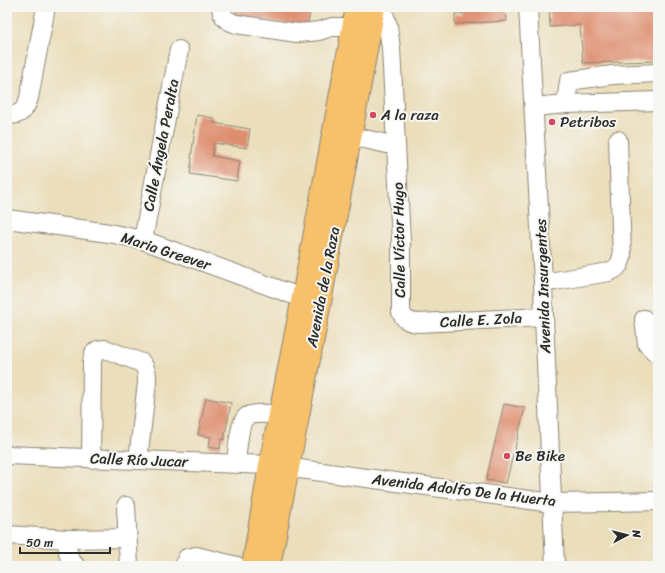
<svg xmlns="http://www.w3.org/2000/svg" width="665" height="573" font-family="Sriracha,sans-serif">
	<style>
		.building { fill: #de8d6e }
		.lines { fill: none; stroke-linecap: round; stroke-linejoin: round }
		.minor-casing { stroke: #8b8473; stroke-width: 20 }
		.major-casing { stroke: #8b8473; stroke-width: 24 }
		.minor { stroke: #fff; stroke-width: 18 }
		.major { stroke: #f7c06b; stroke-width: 22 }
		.poi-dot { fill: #d1495b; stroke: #f6f6f2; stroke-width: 1.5 }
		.labels { text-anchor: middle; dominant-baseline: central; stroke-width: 4; stroke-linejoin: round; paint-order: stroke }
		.poi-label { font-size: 15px; fill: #2b2b2b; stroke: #f6f6f2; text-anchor: start }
		.street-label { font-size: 15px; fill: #2b2b2b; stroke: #f6f6f2 }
	</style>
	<rect width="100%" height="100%" fill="#f6f6f2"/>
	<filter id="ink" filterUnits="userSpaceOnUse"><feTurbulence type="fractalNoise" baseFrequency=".025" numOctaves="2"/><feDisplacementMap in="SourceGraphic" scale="8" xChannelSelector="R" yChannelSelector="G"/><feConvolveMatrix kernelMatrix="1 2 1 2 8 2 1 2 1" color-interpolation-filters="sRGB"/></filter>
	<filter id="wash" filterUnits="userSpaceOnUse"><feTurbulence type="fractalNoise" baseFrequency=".012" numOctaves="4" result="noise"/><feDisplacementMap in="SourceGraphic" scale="16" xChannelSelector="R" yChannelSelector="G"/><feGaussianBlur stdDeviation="0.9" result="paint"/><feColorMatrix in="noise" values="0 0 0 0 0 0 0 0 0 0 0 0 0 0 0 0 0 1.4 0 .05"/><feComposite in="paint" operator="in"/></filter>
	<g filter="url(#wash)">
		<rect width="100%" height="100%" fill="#ebdebb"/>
		<g id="blocks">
			<path class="building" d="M 237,7 L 311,7 L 307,28 L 236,14 Z
				M 463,7 L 506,7 L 507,21 L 455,24 L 455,14 L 463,14 Z
				M 549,7 L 658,7 L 658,61 L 583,63 L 580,25 L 550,27 Z
				M 197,115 L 214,118 L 214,123 L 250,129 L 247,148 L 214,143 L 212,156 L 240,161 L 237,181 L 190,174 L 192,158 L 191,158 Z
				M 206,398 L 231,403 L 224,440 L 221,439 L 220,449 L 208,447 L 211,437 L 198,435 Z
				M 504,404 L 525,408 L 506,483 L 486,480 Z"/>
		</g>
	</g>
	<g filter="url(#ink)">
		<use href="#blocks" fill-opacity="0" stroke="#8b8473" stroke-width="1"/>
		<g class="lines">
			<g class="minor-casing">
				<path id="minor" d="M 221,7 C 222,18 226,20 236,24 L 297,33 L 310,32 L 319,31 L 332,27 L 353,27 L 367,29
					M 382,7 L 388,26 L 391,48 L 401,241 L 401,312 C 404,320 409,322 418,323 L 544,317
					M 528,7 L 543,282 L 544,317 L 555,566
					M 566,104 L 569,81 L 612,75 L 658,73
					M 534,107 L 566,104 L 658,101
					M 7,115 C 21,116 25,110 29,98 L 46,7
					M 351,136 L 396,146
					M 7,219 L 109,233 L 143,240 L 291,294 L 315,300
					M 143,240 L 179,50
					M 543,282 L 555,281 L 609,272 C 617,269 620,265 622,257 L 618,140
					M 644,319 L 647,344 L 656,353 L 658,353
					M 7,455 L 270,465 L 552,503 L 613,502 L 658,501
					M 91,459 L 92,362 L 94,353 L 98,350 L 105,349 L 142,363 C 147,370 147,374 147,382 L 138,460
					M 236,463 C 237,454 239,423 246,417 C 252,412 272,414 280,415
					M 126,506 L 129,566
					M 7,535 L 68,539 L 127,538
					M 68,539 C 67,549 67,559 76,566
					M 184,566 L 187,558 L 196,556 L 237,566"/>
			</g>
			<g class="major-casing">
				<path id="major" d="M 253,566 L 270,465 L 303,297 L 357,7
					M 269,566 L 320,302 L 374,7"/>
			</g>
			<use href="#minor" class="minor"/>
			<use href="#major" class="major"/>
		</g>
	</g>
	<g class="poi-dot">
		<circle cx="373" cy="115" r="4"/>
		<circle cx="552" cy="122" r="4"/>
		<circle cx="507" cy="456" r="4"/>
	</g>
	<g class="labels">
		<g class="poi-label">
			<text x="381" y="115">A la raza</text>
			<text x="560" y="122">Petribos</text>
			<text x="515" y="456">Be Bike</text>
		</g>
		<g class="street-label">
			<text transform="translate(161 145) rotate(-79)">Calle Ángela Peralta</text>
			<text transform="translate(399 240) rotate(-91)">Calle Víctor Hugo</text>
			<text transform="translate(166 251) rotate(18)">Maria Greever</text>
			<text transform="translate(543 286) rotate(-92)">Avenida Insurgentes</text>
			<text transform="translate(323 287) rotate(-79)">Avenida de la Raza</text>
			<text transform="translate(481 320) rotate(-3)">Calle E. Zola</text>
			<text transform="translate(139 460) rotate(2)">Calle Río Jucar</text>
			<text transform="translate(464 490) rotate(7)">Avenida Adolfo De la Huerta</text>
		</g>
	</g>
	<rect width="665" height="573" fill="none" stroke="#f6f6f2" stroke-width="24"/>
	<g transform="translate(627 535) rotate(83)" stroke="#f6f6f2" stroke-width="3" paint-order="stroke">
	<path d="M0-3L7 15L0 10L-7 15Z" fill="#2b2b2b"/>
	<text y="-6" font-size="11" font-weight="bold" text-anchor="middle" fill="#2b2b2b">N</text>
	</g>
	<path d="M20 547v6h90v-6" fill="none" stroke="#2b2b2b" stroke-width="2"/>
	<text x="26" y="547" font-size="12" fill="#2b2b2b" stroke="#f6f6f2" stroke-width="3" paint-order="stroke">50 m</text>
</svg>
